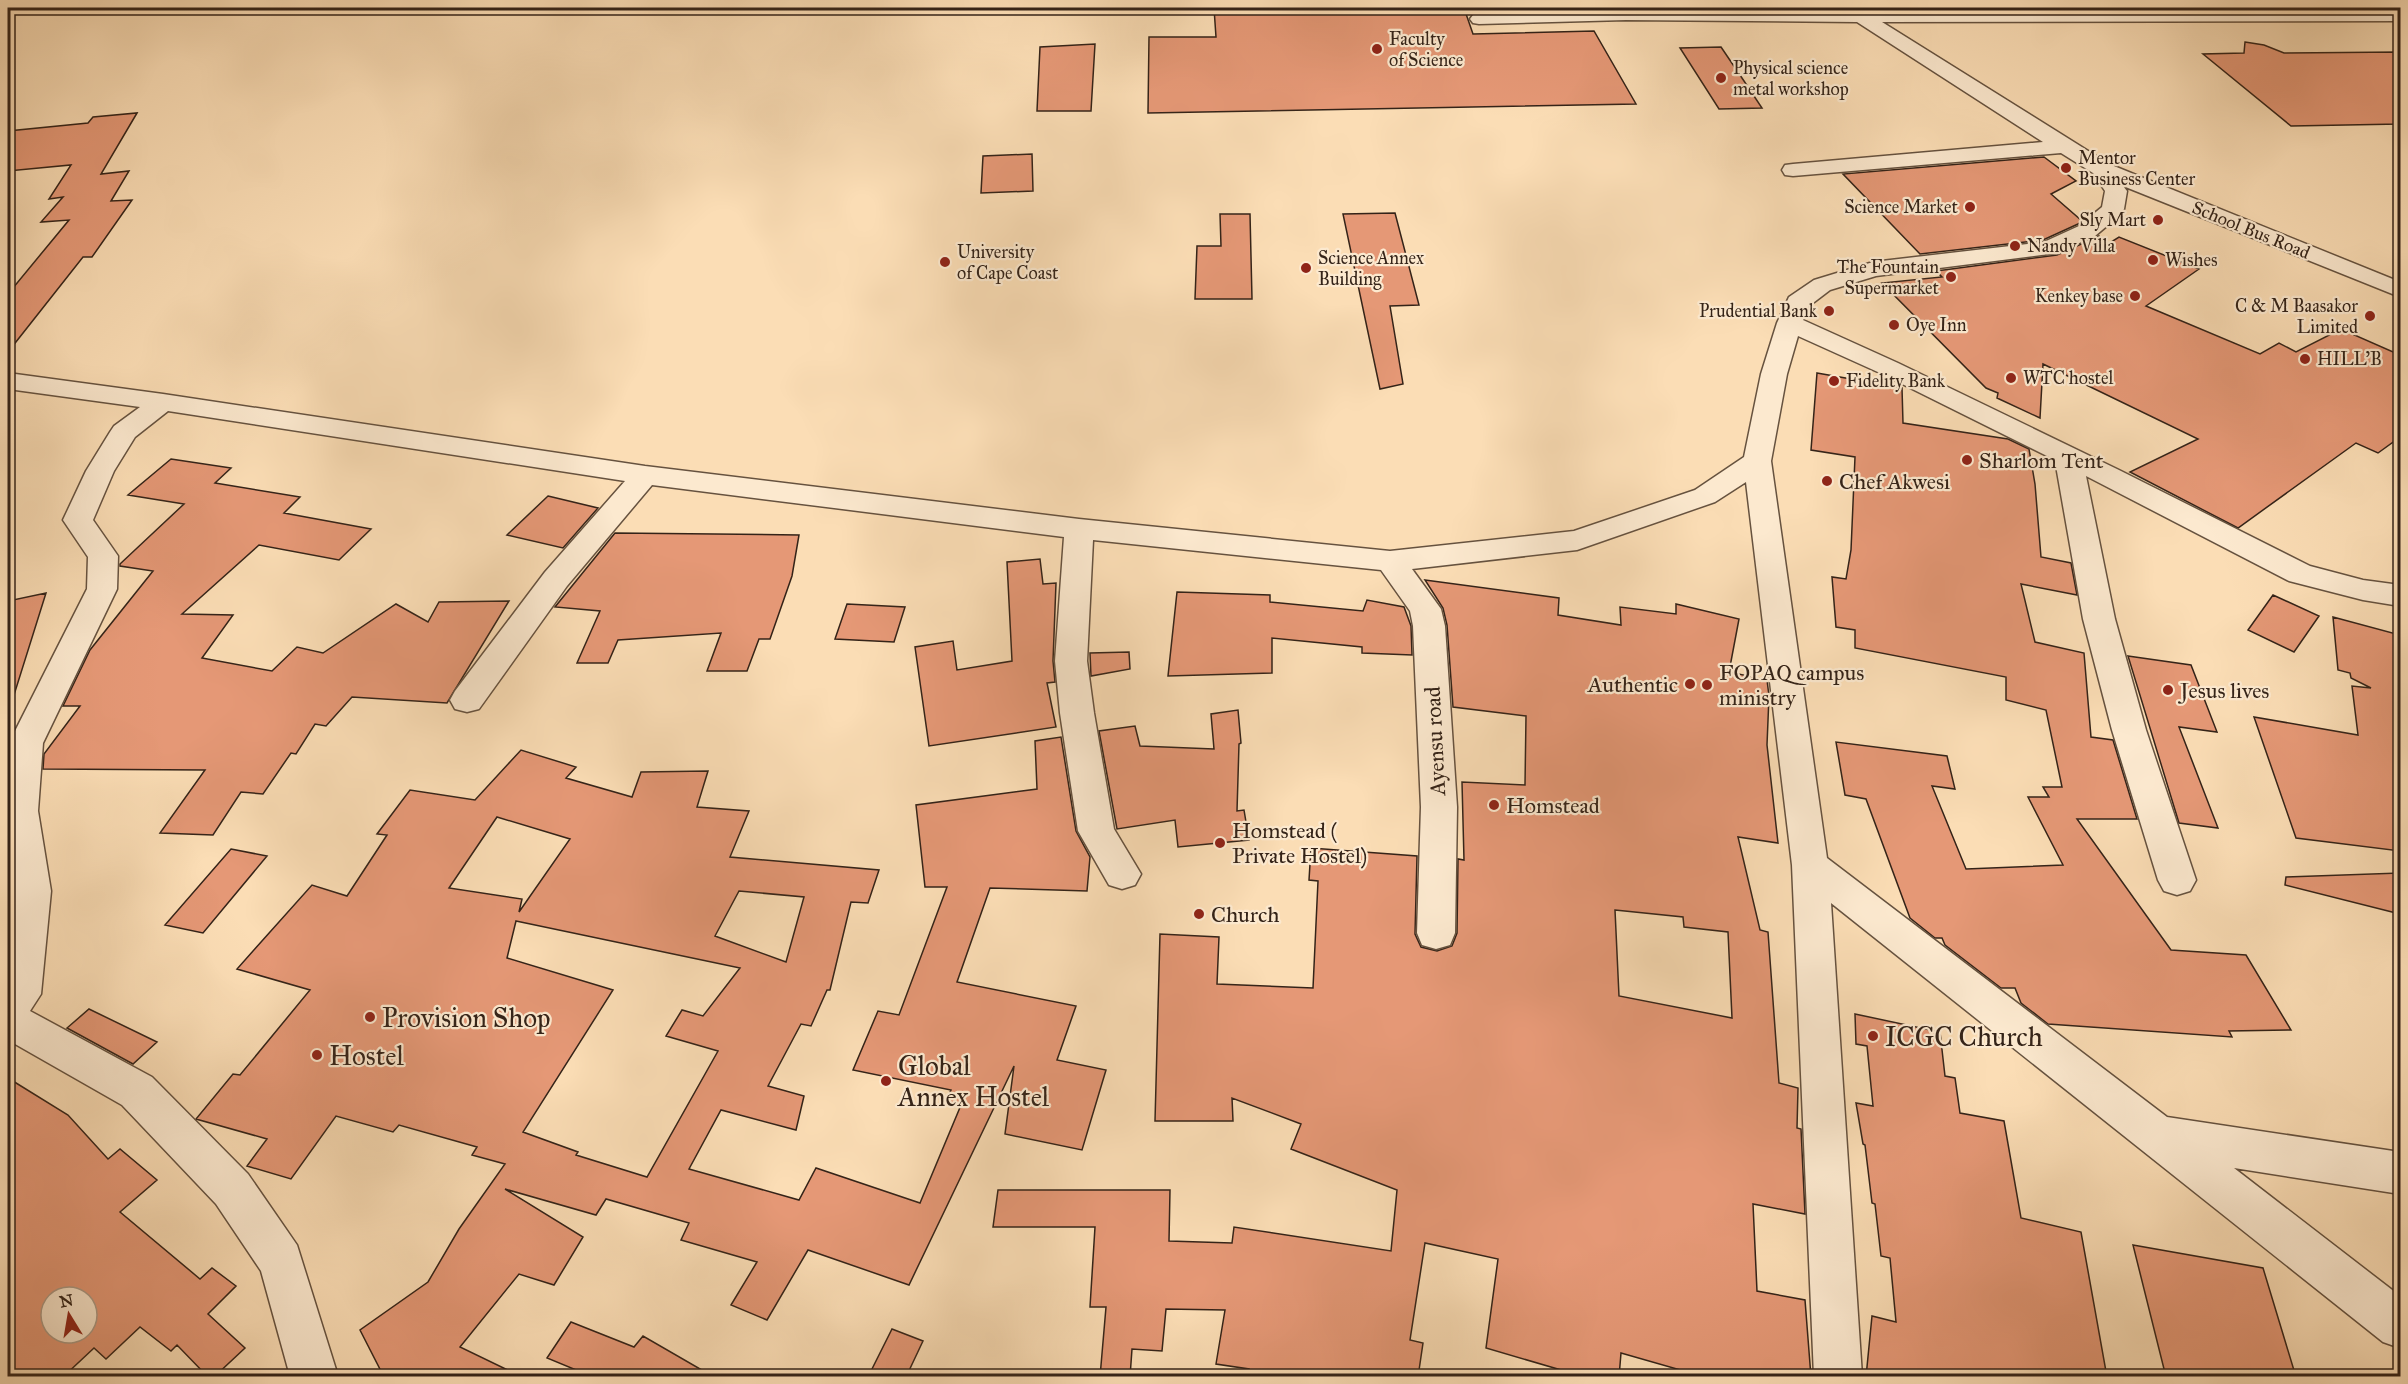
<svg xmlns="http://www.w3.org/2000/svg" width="2408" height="1384" font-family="'IM FELL Great Primer',serif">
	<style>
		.building { fill: #e59876; stroke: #342318; stroke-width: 1.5; fill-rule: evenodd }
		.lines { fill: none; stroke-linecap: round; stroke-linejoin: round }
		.street-casing { stroke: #66523f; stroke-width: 3 }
		.street { fill: #fce9cf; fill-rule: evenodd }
		.poi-dot { fill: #8f2418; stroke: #fce9cf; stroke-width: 2 }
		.labels { text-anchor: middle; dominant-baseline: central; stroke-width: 4.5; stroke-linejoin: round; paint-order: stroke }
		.far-poi-label { font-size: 18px; fill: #342318; stroke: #fce9cf; text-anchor: start }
		.far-street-label { font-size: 18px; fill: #342318; stroke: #fce9cf }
		.poi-label { font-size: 22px; fill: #342318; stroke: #fce9cf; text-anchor: start }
		.street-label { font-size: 22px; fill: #342318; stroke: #fce9cf }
		.near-poi-label { font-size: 27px; fill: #342318; stroke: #fce9cf; text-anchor: start }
	</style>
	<rect width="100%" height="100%" fill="#fbddb5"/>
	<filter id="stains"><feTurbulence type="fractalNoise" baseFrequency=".00333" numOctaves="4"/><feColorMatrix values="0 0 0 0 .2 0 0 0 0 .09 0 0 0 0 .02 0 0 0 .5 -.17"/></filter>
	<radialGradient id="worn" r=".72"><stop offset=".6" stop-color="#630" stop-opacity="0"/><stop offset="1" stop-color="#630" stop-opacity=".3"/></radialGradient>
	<path class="building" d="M 1214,8 L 1464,8 L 1473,34 L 1594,31 L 1636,104 L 1148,113 L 1149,37 L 1216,37 Z
		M 2245,42 L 2264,45 L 2284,53 L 2400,52 L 2400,124 L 2291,126 L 2203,54 L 2244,53 Z
		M 1095,44 L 1091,111 L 1037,111 L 1040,47 Z
		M 1721,47 L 1744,81 L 1762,108 L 1719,109 L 1680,48 Z
		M 137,113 L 101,174 L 129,171 L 111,201 L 132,200 L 92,257 L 83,257 L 8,352 L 8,294 L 69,220 L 41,222 L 63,197 L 49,199 L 71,165 L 8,171 L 8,131 L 88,123 L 93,117 Z
		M 1032,154 L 1033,191 L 981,193 L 983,156 Z
		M 2044,157 L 2076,181 L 2051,194 L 2082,221 L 2078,224 L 2043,240 L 1920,254 L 1843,174 Z
		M 1395,213 L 1419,305 L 1390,306 L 1403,384 L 1380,389 L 1343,214 Z
		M 1220,214 L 1250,214 L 1252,299 L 1195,299 L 1197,246 L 1221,246 Z
		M 2099,236 L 2108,244 L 2119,237 L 2199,269 L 2146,306 L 2260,354 L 2279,343 L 2296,352 L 2341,329 L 2400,355 L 2400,437 L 2378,453 L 2356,443 L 2238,528 L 2130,472 L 2198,439 L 2043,364 L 2040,418 L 1997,398 L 1998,393 L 1986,388 L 1882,283 L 1942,277 L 1936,271 L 2057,255 Z
		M 1817,373 L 1902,388 L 1903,423 L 2008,439 L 2029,449 L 2035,484 L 2041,557 L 2071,563 L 2077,595 L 2021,584 L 2035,642 L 2084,653 L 2091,737 L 2113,740 L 2137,819 L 2077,819 L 2171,950 L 2246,955 L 2291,1030 L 2229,1031 L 2232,1037 L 2048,1024 L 2021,1003 L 2015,988 L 2001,988 L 1945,945 L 1942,938 L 1935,938 L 1910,918 L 1866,799 L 1845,795 L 1836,742 L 1947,756 L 1955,789 L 1932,786 L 1966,869 L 2063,865 L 2028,797 L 2049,797 L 2043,787 L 2062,787 L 2046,710 L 2006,700 L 2006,677 L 1855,648 L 1855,630 L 1836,627 L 1832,577 L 1846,579 L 1851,550 L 1855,457 L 1811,450 Z
		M 171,459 L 231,468 L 215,483 L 300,497 L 284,513 L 371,529 L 339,560 L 259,545 L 182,614 L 233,615 L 202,658 L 272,671 L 297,647 L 323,653 L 396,604 L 428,622 L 439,602 L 509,601 L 447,703 L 352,697 L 326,726 L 315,724 L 296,754 L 291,753 L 263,794 L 241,792 L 213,835 L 160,833 L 205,770 L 43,769 L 44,754 L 80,706 L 63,706 L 90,650 L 153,571 L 120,566 L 120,564 L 184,504 L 128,495 Z
		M 548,496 L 598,508 L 563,548 L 507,535 Z
		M 615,533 L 799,535 L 792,576 L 770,639 L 759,639 L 747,671 L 707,671 L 721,633 L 618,640 L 608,663 L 577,663 L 600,611 L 555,607 Z
		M 1040,559 L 1043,584 L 1056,583 L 1053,661 L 1055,682 L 1047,683 L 1056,727 L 929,746 L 915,647 L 953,641 L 957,670 L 1012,661 L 1007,562 Z
		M 1425,580 L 1559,598 L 1558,615 L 1621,625 L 1620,607 L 1676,614 L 1676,604 L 1739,619 L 1729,672 L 1767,680 L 1769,696 L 1767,745 L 1778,843 L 1738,837 L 1760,930 L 1768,932 L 1779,1083 L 1798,1088 L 1797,1128 L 1801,1129 L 1805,1214 L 1753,1204 L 1757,1291 L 1805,1300 L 1811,1377 L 1683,1377 L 1684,1371 L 1621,1353 L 1619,1377 L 1585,1377 L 1486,1348 L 1498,1259 L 1425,1243 L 1410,1340 L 1423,1343 L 1418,1377 L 1248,1377 L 1249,1369 L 1216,1364 L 1225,1310 L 1166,1309 L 1162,1351 L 1132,1349 L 1130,1377 L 1100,1377 L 1106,1307 L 1090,1307 L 1095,1227 L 993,1227 L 998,1190 L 1170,1190 L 1169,1241 L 1232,1243 L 1234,1227 L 1391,1251 L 1397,1190 L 1291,1149 L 1301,1124 L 1232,1098 L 1233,1121 L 1155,1121 L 1160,934 L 1219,937 L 1217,984 L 1313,988 L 1318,881 L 1309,880 L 1311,848 L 1417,856 L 1415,934 L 1421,947 L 1437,951 L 1452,946 L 1457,933 L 1458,859 L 1464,860 L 1462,782 L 1525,785 L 1526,716 L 1453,707 L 1447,625 L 1443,608 ZM 1615,910 L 1683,917 L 1684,927 L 1728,932 L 1732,1018 L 1619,996 Z
		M 1177,592 L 1270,595 L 1270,602 L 1363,611 L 1367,600 L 1404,607 L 1411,626 L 1412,655 L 1362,653 L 1362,647 L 1272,638 L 1272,673 L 1168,676 Z
		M 46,593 L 14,695 L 8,694 L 8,601 Z
		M 2273,595 L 2319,616 L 2294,652 L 2248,630 Z
		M 847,604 L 905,607 L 894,642 L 835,639 Z
		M 2333,617 L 2400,635 L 2400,851 L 2296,838 L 2254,717 L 2358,735 L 2352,686 L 2371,688 L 2351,678 L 2350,673 L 2338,670 Z
		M 1129,652 L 1130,669 L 1091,676 L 1090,653 Z
		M 2128,656 L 2191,665 L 2217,732 L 2179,727 L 2218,828 L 2179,823 Z
		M 1238,710 L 1241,743 L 1239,744 L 1237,811 L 1244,810 L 1249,840 L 1178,847 L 1175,820 L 1117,829 L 1099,731 L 1135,726 L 1140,746 L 1214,749 L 1211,714 Z
		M 1061,737 L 1076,831 L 1090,857 L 1087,891 L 990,888 L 957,982 L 1076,1006 L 1057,1060 L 1106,1070 L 1082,1150 L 1005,1134 L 1014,1066 L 909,1285 L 808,1250 L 767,1320 L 731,1305 L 757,1262 L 681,1240 L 689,1223 L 606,1199 L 596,1215 L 505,1189 L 583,1237 L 554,1285 L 519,1274 L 460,1347 L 522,1377 L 384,1377 L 360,1330 L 428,1282 L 459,1229 L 505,1164 L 472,1155 L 477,1147 L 399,1125 L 393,1132 L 336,1116 L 291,1179 L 247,1166 L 267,1139 L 196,1119 L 233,1074 L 240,1075 L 310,990 L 237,969 L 312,885 L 347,896 L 387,835 L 377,834 L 410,790 L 475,800 L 521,750 L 576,767 L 566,778 L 632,797 L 641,772 L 708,771 L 697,807 L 749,811 L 730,857 L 879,870 L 868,903 L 851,902 L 830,990 L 827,990 L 811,1026 L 801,1024 L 768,1086 L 804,1096 L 796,1130 L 721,1110 L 689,1169 L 799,1200 L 816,1168 L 920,1203 L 961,1105 L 946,1102 L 951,1090 L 853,1070 L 878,1011 L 899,1015 L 947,887 L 925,887 L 916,805 L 1037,789 L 1035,741 ZM 497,817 L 570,839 L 519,912 L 522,899 L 449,888 ZM 739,891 L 804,897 L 786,962 L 715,936 ZM 516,921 L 740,968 L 703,1016 L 682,1010 L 666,1036 L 718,1051 L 647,1177 L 576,1155 L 578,1152 L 523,1132 L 613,990 L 507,958 Z
		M 231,849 L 267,856 L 203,933 L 165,925 Z
		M 2400,873 L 2400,914 L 2285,885 L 2286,877 Z
		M 89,1009 L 157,1042 L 133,1064 L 67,1028 Z
		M 1855,1014 L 1940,1032 L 1945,1076 L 1955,1078 L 1960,1113 L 2004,1121 L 2021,1218 L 2081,1232 L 2107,1377 L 1866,1377 L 1872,1316 L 1896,1322 L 1890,1258 L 1881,1256 L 1875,1204 L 1872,1203 L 1865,1145 L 1863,1144 L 1856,1103 L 1873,1106 L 1867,1046 L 1856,1044 Z
		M 8,1078 L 68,1115 L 108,1159 L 120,1149 L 157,1180 L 120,1212 L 200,1279 L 212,1268 L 236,1286 L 208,1314 L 245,1348 L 214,1377 L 208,1377 L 177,1345 L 171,1351 L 140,1327 L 106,1359 L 94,1348 L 63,1377 L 8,1377 ZM 51,1297 L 87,1297 L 87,1333 L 51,1333 Z
		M 2133,1245 L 2263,1268 L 2296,1377 L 2166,1377 Z
		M 571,1322 L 634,1347 L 643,1336 L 714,1377 L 593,1377 L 547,1358 Z
		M 892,1329 L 923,1341 L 906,1377 L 868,1377 Z"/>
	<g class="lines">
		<g class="street-casing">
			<path id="street" d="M 1845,8 L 1863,8 L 1866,11 L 2400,11 L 2400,21 L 1882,22 L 2109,164 L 2400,282 L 2400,297 L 2123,186 L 2127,191 L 2124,209 L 2121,214 L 2095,236 L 2057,253 L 1876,276 L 1830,290 L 1809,306 L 1803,320 L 1898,363 L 2119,470 L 2310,566 L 2363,580 L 2400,585 L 2400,606 L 2363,600 L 2289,581 L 2086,476 L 2115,619 L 2146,730 L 2196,880 L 2190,891 L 2177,895 L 2164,891 L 2158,880 L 2112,730 L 2083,619 L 2055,460 L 1880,373 L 1798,336 L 1787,374 L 1771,461 L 1827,858 L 2167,1117 L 2400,1152 L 2400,1194 L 2234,1168 L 2400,1296 L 2400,1348 L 2383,1342 L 1831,903 L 1862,1376 L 1814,1376 L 1792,865 L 1746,482 L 1715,502 L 1577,550 L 1412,569 L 1441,609 L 1445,626 L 1457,807 L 1455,933 L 1450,945 L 1436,949 L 1422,945 L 1417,933 L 1421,807 L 1413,626 L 1410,611 L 1381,570 L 1093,540 L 1087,661 L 1094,713 L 1114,829 L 1141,874 L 1135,885 L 1122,889 L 1109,885 L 1078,831 L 1060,713 L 1055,661 L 1064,537 L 652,485 L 567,586 L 479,709 L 467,712 L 455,709 L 450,700 L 455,691 L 545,572 L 625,481 L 168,411 L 135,437 L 114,471 L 93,520 L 118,556 L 117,589 L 43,743 L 38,811 L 51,891 L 41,994 L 30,1011 L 152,1077 L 248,1174 L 297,1245 L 338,1376 L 290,1376 L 261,1271 L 216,1204 L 122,1105 L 8,1040 L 8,940 L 13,891 L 8,849 L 9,743 L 87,589 L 88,557 L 63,520 L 86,471 L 110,432 L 114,426 L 140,407 L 8,389 L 8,373 L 163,394 L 645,466 L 1079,519 L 1390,551 L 1574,531 L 1695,490 L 1744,457 L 1761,374 L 1777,323 L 1789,297 L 1814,280 L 1873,262 L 2044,242 L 2079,226 L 2102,207 L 2105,191 L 2093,173 L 2061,153 L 1793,176 L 1785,175 L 1782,170 L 1785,165 L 1793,164 L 2043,142 L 1857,22 L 1626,20 L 1479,24 L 1473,23 L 1470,19 L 1473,15 L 1479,14 L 1626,10 L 1848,12 Z"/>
		</g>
		<use href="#street" class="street"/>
	</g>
	<g class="poi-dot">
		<circle cx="1377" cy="49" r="6"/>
		<circle cx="1721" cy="78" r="6"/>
		<circle cx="2066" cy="168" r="6"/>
		<circle cx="1970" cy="207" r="6"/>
		<circle cx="2158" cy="220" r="6"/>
		<circle cx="2015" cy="246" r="6"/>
		<circle cx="2153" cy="260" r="6"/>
		<circle cx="945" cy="262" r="6"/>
		<circle cx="1306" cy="268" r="6"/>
		<circle cx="1951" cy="277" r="6"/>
		<circle cx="2135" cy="296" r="6"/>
		<circle cx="1829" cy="311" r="6"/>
		<circle cx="2370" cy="316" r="6"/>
		<circle cx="1894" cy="325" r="6"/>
		<circle cx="2305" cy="359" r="6"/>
		<circle cx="2011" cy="378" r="6"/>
		<circle cx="1834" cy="381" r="6"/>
		<circle cx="1967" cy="460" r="6"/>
		<circle cx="1827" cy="481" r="6"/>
		<circle cx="1690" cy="684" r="6"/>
		<circle cx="1707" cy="685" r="6"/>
		<circle cx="2168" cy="690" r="6"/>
		<circle cx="1494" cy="805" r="6"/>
		<circle cx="1220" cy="843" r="6"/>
		<circle cx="1199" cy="914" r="6"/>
		<circle cx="370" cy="1017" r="6"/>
		<circle cx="1873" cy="1036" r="6"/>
		<circle cx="317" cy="1055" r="6"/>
		<circle cx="886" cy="1081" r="6"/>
	</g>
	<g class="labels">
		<g class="far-poi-label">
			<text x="1389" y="39">Faculty<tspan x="1389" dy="21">of Science</tspan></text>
			<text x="1733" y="68">Physical science<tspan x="1733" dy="21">metal workshop</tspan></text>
			<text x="2078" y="158">Mentor<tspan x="2078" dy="21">Business Center</tspan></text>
			<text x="1958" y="207" text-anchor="end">Science Market</text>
			<text x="2146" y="220" text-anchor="end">Sly Mart</text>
			<text x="2027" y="246">Nandy Villa</text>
			<text x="957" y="252">University<tspan x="957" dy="21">of Cape Coast</tspan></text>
			<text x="1318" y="258">Science Annex<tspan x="1318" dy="21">Building</tspan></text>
			<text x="2165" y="260">Wishes</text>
			<text x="1939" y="267" text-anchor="end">The Fountain<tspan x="1939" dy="21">Supermarket</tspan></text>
			<text x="2123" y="296" text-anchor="end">Kenkey base</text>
			<text x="2358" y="306" text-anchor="end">C &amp; M Baasakor<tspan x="2358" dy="21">Limited</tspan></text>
			<text x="1817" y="311" text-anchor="end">Prudential Bank</text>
			<text x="1906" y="325">Oye Inn</text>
			<text x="2317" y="359">HILL'B</text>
			<text x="2023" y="378">WTC hostel</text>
			<text x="1846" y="381">Fidelity Bank</text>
		</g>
		<g class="far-street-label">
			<text transform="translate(2251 230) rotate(22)">School Bus Road</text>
		</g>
		<g class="poi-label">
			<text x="1979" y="460">Sharlom Tent</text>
			<text x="1839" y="481">Chef Akwesi</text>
			<text x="1719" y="672">FOPAQ campus<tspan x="1719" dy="25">ministry</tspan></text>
			<text x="1678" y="684" text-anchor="end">Authentic</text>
			<text x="2180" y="690">Jesus lives</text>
			<text x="1506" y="805">Homstead</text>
			<text x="1232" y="830">Homstead (<tspan x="1232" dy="25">Private Hostel)</tspan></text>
			<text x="1211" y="914">Church</text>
		</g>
		<g class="street-label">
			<text transform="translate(1435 741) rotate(-93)">Ayensu road</text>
		</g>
		<g class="near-poi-label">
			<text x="382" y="1017">Provision Shop</text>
			<text x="1885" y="1036">ICGC Church</text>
			<text x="329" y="1055">Hostel</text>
			<text x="898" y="1065">Global<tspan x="898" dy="31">Annex Hostel</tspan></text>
		</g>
	</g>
	<rect width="2408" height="1384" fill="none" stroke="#fbddb5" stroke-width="30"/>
	<rect x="9" y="9" width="2390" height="1366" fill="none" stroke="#342318" stroke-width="3"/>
	<rect x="15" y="15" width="2378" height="1354" fill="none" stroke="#342318" stroke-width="1.5"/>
	<g transform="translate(69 1315) rotate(349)"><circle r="28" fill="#fce9cf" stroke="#ac9a86" stroke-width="1.5"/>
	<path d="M0-4.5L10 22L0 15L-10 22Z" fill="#8f2418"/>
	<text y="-9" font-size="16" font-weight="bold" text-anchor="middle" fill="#342318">N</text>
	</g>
	<rect width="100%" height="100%" filter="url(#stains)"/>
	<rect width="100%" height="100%" fill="url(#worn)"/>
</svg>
